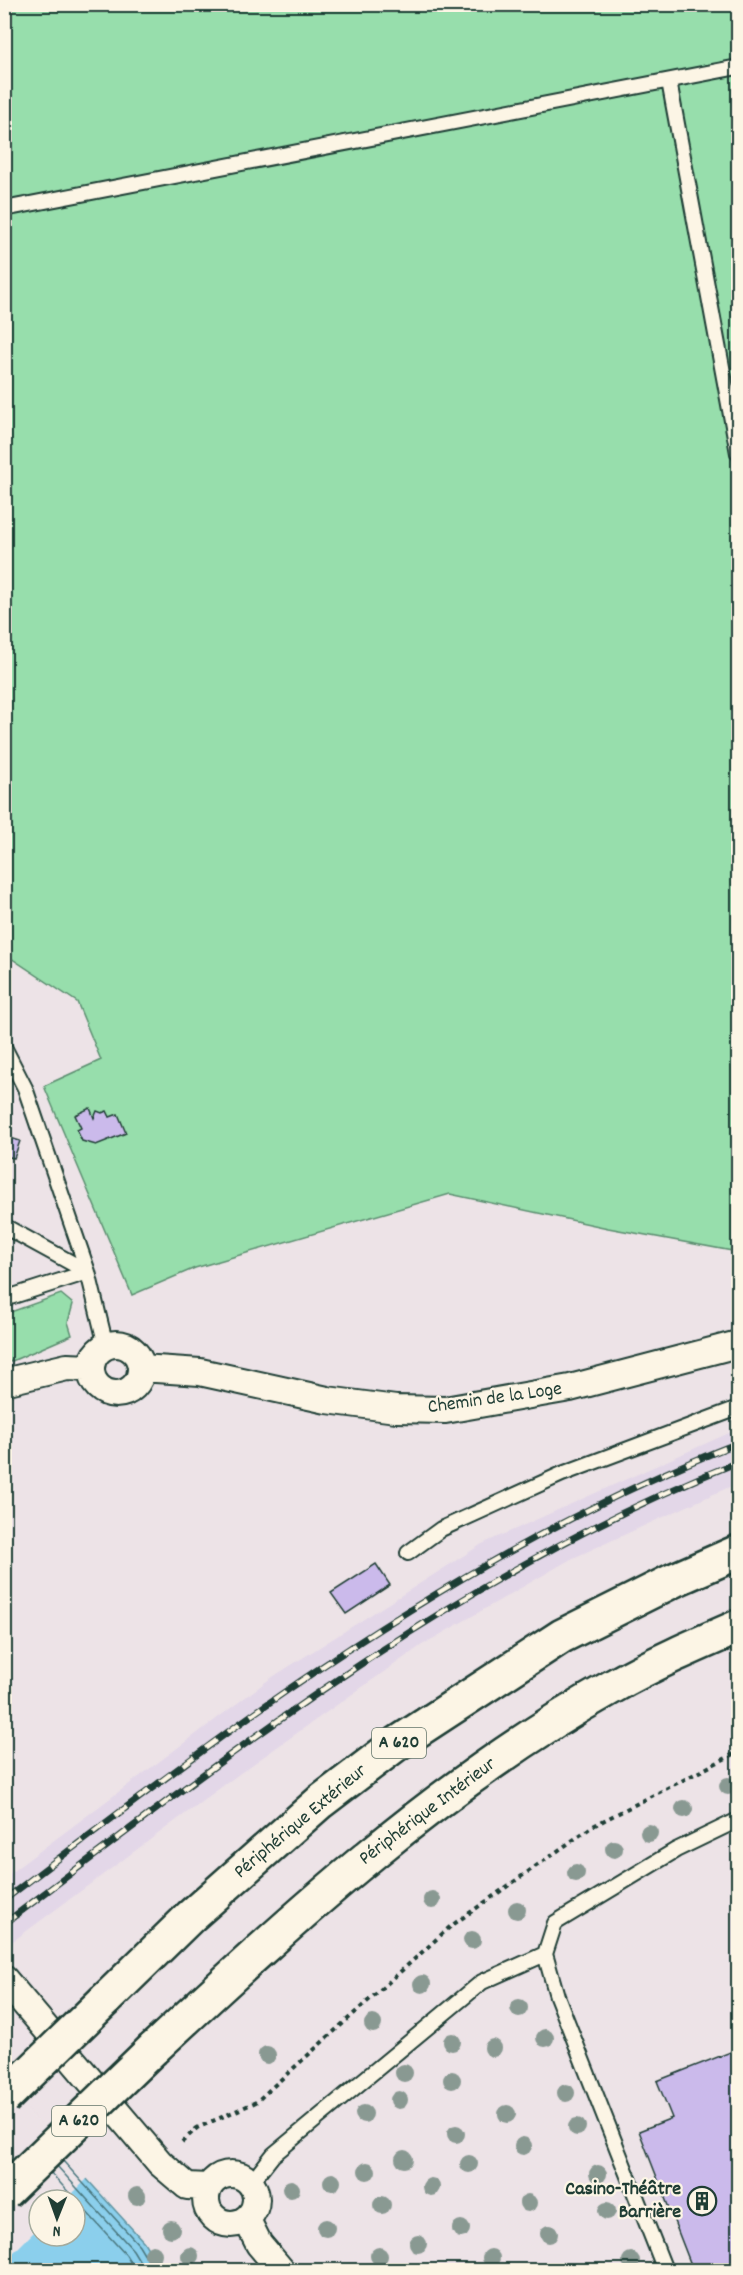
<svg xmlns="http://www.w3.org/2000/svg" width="743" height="2275" font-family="Dekko,sans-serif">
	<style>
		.built { fill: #e3d7e8 }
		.green { fill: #97deac; stroke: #5b8e70; stroke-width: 1.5 }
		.water { fill: #8bcfec; stroke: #6095a2; stroke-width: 1.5; fill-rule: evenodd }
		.pier { fill: #ede3e7 }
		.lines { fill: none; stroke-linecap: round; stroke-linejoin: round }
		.shore { stroke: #4a777e; stroke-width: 1.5 }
		.building { fill: #cbbaeb; stroke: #1f3d34; stroke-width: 1.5 }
		.lane-casing { stroke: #1f3d34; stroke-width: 18 }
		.street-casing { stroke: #1f3d34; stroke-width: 30 }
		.highway-casing { stroke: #1f3d34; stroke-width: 38 }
		.path { stroke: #1f3d34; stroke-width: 4; stroke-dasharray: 4.5 4.5; stroke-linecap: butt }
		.lane { stroke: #fcf5e5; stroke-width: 14 }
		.street { stroke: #fcf5e5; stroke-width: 26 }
		.highway { stroke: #fcf5e5; stroke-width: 33 }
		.rail-casing { stroke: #1f3d34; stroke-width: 7 }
		.rail { stroke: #fcf5e5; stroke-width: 4.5; stroke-dasharray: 14; stroke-linecap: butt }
		.highway-bridge-casing { stroke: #1f3d34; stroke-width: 38; stroke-linecap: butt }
		.highway-bridge { stroke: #fcf5e5; stroke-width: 33 }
		.tree { fill: #899992 }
		.labels { text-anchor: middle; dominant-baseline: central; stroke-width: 4.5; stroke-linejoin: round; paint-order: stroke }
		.shield { fill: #fcf5e5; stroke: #617469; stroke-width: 1.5 }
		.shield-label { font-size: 18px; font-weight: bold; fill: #1f3d34 }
		.street-label { font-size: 20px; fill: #1f3d34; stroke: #fcf5e5 }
		.poi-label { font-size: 20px; font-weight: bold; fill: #1f3d34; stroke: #fcf5e5; text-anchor: end }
	</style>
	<rect width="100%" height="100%" fill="#ede3e7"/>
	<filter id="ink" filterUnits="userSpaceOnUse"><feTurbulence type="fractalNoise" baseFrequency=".0167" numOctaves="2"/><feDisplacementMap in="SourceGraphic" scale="12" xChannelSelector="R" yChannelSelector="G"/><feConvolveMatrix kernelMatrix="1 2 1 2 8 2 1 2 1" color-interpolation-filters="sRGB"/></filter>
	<g filter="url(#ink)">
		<path class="built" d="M 738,1429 L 738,1483 L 571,1559 L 422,1645 L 239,1774 L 5,1947 L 5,1877 L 271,1678 L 482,1544 Z"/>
		<path class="green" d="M 4,5 L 738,5 L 738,1252 L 608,1228 L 450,1194 L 195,1268 L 132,1295 L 44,1086 L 101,1060 L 77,1002 L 5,954 Z
			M 61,1294 L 73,1304 L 68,1322 L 72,1335 L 5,1364 L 5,1314 Z"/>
		<path class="water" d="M 4,2088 L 144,2242 L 161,2270 L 5,2270 ZM 39,2200 L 75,2200 L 75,2236 L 39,2236 Z"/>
		<path class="pier" d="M 4,2085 L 89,2177 L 66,2200 L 39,2200 L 39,2227 L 5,2261 Z"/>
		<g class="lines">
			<path class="shore" d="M 63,2161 L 139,2245 L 154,2270
				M 57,2166 L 133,2250 L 145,2270
				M 51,2173 L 126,2255 L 135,2270"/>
		</g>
		<path class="building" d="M 90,1108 L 94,1118 L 97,1111 L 102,1113 L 107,1111 L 110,1117 L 118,1114 L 126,1133 L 96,1145 L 82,1141 L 77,1130 L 81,1128 L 75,1115 Z
			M 4,1136 L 20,1141 L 14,1158 L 5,1156 L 4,1158 Z
			M 376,1564 L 390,1585 L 346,1614 L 331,1593 Z
			M 738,2049 L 738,2270 L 693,2270 L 639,2131 L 672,2118 L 657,2081 Z"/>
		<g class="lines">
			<g class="lane-casing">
				<path id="lane" d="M 669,81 L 738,453
					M 4,209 L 738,67
					M 4,1047 L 25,1088 L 88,1272 L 106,1346
					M 4,1226 L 88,1272
					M 4,1299 L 88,1272
					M 408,1553 L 441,1529 L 562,1474 L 738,1408
					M 251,2183 L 273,2155 L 482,1982 L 545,1954
					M 665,2270 L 557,1996 L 545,1954 L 555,1923 L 676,1850 L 738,1820"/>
			</g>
			<g class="street-casing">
				<path id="street" d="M91 1369a25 25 0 1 1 50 0a25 25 0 1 1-50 0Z
					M 141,1368 L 200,1372 L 327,1400 L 396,1409 L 445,1410 L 570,1388 L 738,1344
					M 4,1382 L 67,1367 L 91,1368
					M 4,1979 L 160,2163 L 187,2186 L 209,2187
					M206 2199a25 25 0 1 1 50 0a25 25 0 1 1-50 0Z
					M 247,2220 L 259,2244 L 281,2270"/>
			</g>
			<g class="highway-casing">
				<path id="highway" d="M 105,2000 L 191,1916 L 320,1802 L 395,1745 L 562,1636 L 674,1580 L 738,1552
					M 153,2049 C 296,1916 440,1783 612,1687 C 652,1664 696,1645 738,1627"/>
			</g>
			<path class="path" d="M 182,2142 L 197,2128 L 256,2102 L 451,1926 L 593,1826 L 738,1752"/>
			<use href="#lane" class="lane"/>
			<use href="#street" class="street"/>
			<use href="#highway" class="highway"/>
			<g class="rail-casing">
				<path id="rail" d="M 4,1900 C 90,1835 175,1769 263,1707 C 412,1603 569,1509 738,1443
					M 4,1924 C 238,1747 463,1571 738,1462"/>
			</g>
			<use href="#rail" class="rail"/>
			<g class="highway-bridge-casing">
				<path id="highway-bridge" d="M 4,2098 L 105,2000
					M 4,2193 L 153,2049"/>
			</g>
			<use href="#highway-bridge" class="highway-bridge"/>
		</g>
		<g class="tree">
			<circle cx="728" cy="1786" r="9"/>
			<circle cx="684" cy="1809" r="9"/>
			<circle cx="649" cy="1833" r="9"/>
			<circle cx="614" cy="1849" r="9"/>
			<circle cx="576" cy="1873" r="9"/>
			<circle cx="432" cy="1900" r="9"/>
			<circle cx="517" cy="1910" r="9"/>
			<circle cx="472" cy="1940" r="9"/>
			<circle cx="422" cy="1984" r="9"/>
			<circle cx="519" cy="2008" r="9"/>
			<circle cx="373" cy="2024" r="9"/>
			<circle cx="545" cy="2038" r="9"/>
			<circle cx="452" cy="2042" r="9"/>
			<circle cx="493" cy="2048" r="9"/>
			<circle cx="267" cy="2055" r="9"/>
			<circle cx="404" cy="2073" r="9"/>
			<circle cx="452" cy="2080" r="9"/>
			<circle cx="566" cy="2093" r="9"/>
			<circle cx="399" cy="2100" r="9"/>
			<circle cx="364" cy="2114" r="9"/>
			<circle cx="507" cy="2114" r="9"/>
			<circle cx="577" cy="2127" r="9"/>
			<circle cx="456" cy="2134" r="9"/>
			<circle cx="523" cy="2146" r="9"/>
			<circle cx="404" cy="2159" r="9"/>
			<circle cx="469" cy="2164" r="9"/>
			<circle cx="367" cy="2171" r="9"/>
			<circle cx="598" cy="2174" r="9"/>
			<circle cx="332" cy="2182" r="9"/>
			<circle cx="431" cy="2187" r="9"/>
			<circle cx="291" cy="2189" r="9"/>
			<circle cx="137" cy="2196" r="9"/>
			<circle cx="528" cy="2203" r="9"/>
			<circle cx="382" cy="2205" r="9"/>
			<circle cx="607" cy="2211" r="9"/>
			<circle cx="326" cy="2228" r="9"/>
			<circle cx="171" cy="2229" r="9"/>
			<circle cx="461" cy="2229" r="9"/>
			<circle cx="549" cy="2234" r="9"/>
			<circle cx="418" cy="2244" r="9"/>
			<circle cx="153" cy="2254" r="9"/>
			<circle cx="190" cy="2256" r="9"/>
			<circle cx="379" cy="2256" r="9"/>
			<circle cx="491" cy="2258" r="9"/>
			<circle cx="631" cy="2261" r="9"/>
		</g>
	</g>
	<defs>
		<g id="building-ring" transform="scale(1.5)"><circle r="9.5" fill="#fcf5e5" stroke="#1f3d34" stroke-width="1.5"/><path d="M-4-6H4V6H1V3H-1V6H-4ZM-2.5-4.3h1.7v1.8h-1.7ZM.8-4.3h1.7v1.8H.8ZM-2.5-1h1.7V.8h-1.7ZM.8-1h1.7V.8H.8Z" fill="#1f3d34"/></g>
	</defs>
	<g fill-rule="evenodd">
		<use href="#building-ring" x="702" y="2201"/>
	</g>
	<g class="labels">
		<g class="shield">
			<rect x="372" y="1728" width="54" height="30" rx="4.5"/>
			<rect x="52" y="2106" width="54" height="30" rx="4.5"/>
		</g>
		<g class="shield-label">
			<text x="399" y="1743">A 620</text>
			<text x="79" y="2121">A 620</text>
		</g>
		<g class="street-label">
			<text transform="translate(495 1399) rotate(-8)">Chemin de la Loge</text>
			<text transform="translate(428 1812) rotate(-37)">Périphérique Intérieur</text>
			<text transform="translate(301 1822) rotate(-40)">Périphérique Extérieur</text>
		</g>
		<g class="poi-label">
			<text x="681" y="2190">Casino-Théâtre<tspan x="681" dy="23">Barrière</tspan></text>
		</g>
	</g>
	<rect width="743" height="2275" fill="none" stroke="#fcf5e5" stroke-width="24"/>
	<rect x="12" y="12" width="719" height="2251" fill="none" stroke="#1f3d34" stroke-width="2" filter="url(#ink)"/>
	<g transform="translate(57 2218) rotate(181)"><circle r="28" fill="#fcf5e5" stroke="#a4ab9e" stroke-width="1.5"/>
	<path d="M0-4.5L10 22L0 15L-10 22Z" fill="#1f3d34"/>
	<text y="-9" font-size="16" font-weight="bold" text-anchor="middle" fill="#1f3d34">N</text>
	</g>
</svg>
